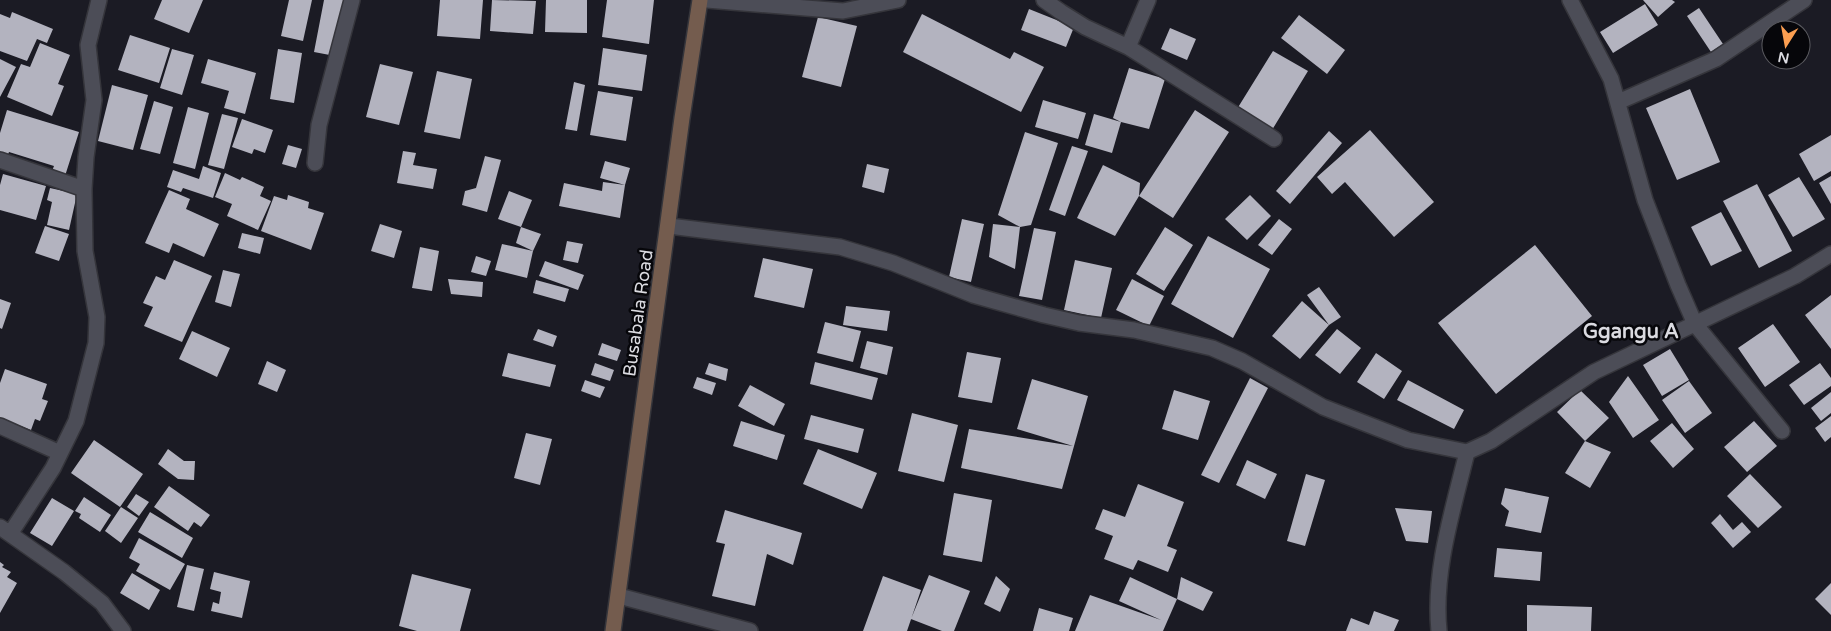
<svg xmlns="http://www.w3.org/2000/svg" width="1831" height="631" font-family="'Varela Round',sans-serif">
	<style>
		.building { fill: #b3b3bf }
		.lines { fill: none; stroke-linecap: round; stroke-linejoin: round }
		.street-casing { stroke: #35353b; stroke-width: 18 }
		.secondary-casing { stroke: #35353b; stroke-width: 18 }
		.street { stroke: #4c4d57; stroke-width: 15 }
		.secondary { stroke: #745c4e; stroke-width: 15 }
		.labels { text-anchor: middle; dominant-baseline: central; stroke-width: 5; stroke-linejoin: round; paint-order: stroke }
		.street-label { font-size: 18px; fill: #dadae0; stroke: #06060a }
		.quarter-label { font-size: 20px; font-weight: bold; fill: #dadae0; stroke: #06060a }
	</style>
	<rect width="100%" height="100%" fill="#1b1b24"/>
	<path class="building" d="M 162,0 L 203,0 L 189,33 L 154,19 Z
		M 289,0 L 312,0 L 303,41 L 281,36 Z
		M 324,0 L 346,0 L 335,56 L 314,52 Z
		M 440,0 L 483,0 L 480,39 L 437,36 Z
		M 492,0 L 536,1 L 533,34 L 490,31 Z
		M 546,0 L 587,0 L 587,33 L 545,32 Z
		M 607,0 L 654,0 L 649,44 L 602,37 Z
		M 1643,0 L 1672,0 L 1675,2 L 1658,17 Z
		M 1645,4 L 1658,25 L 1613,53 L 1600,32 Z
		M 1699,8 L 1723,44 L 1711,52 L 1687,16 Z
		M 1029,9 L 1074,27 L 1066,47 L 1021,30 Z
		M 12,12 L 53,29 L 47,43 L 37,39 L 27,61 L 0,51 L 0,14 L 10,18 Z
		M 922,14 L 1010,59 L 1014,52 L 1044,67 L 1021,112 L 903,52 Z
		M 1299,15 L 1345,50 L 1327,74 L 1281,38 Z
		M 818,17 L 857,26 L 841,87 L 802,77 Z
		M 1170,28 L 1196,39 L 1187,60 L 1161,49 Z
		M 130,35 L 170,48 L 159,83 L 118,70 Z
		M 40,43 L 70,55 L 58,84 L 64,86 L 52,116 L 7,97 L 21,64 L 30,67 Z
		M 603,48 L 647,55 L 642,91 L 598,85 Z
		M 172,49 L 194,55 L 182,95 L 160,88 Z
		M 278,49 L 302,53 L 294,103 L 270,99 Z
		M 1273,51 L 1308,71 L 1272,130 L 1237,109 Z
		M 0,59 L 16,67 L 0,97 Z
		M 208,59 L 256,73 L 245,114 L 224,108 L 229,91 L 201,83 Z
		M 380,64 L 413,72 L 399,125 L 366,117 Z
		M 1129,68 L 1165,79 L 1149,129 L 1121,122 L 1113,118 Z
		M 437,71 L 472,79 L 460,139 L 424,132 Z
		M 574,82 L 585,85 L 577,131 L 565,129 Z
		M 112,85 L 148,95 L 133,150 L 98,141 Z
		M 1690,89 L 1720,162 L 1677,180 L 1646,108 Z
		M 598,91 L 633,97 L 626,141 L 590,135 Z
		M 1043,100 L 1086,113 L 1078,139 L 1035,127 Z
		M 154,101 L 173,107 L 160,154 L 140,149 Z
		M 188,107 L 209,113 L 195,169 L 173,163 Z
		M 7,110 L 79,132 L 65,176 L 52,171 L 54,166 L 9,152 L 7,157 L 0,155 L 0,133 Z
		M 1195,110 L 1229,132 L 1173,218 L 1139,196 Z
		M 222,114 L 238,118 L 224,169 L 208,165 Z
		M 1094,114 L 1121,122 L 1112,153 L 1085,145 Z
		M 242,119 L 273,130 L 265,153 L 254,149 L 252,154 L 232,147 Z
		M 1370,130 L 1434,202 L 1394,237 L 1345,182 L 1332,194 L 1317,177 Z
		M 1329,131 L 1342,143 L 1290,204 L 1276,191 Z
		M 1025,132 L 1058,143 L 1031,225 L 1020,227 L 1015,269 L 989,257 L 993,224 L 1020,227 L 998,215 Z
		M 1831,135 L 1831,171 L 1814,181 L 1799,154 Z
		M 288,145 L 302,149 L 296,168 L 282,164 Z
		M 1072,146 L 1088,151 L 1065,216 L 1049,210 Z
		M 403,151 L 416,153 L 413,165 L 437,169 L 433,189 L 397,183 Z
		M 485,156 L 501,160 L 487,212 L 462,205 L 465,191 L 476,188 Z
		M 605,161 L 630,168 L 625,185 L 620,218 L 559,206 L 564,183 L 602,191 L 603,182 L 625,185 L 600,178 Z
		M 867,164 L 889,169 L 884,193 L 862,187 Z
		M 1103,165 L 1140,183 L 1139,196 L 1115,236 L 1077,218 Z
		M 203,166 L 221,173 L 213,198 L 183,188 L 181,192 L 167,187 L 173,170 L 199,179 Z
		M 225,173 L 240,180 L 242,177 L 264,187 L 260,196 L 271,201 L 258,230 L 227,216 L 232,204 L 215,197 Z
		M 3,174 L 46,186 L 36,220 L 0,210 L 0,185 Z
		M 1831,176 L 1831,204 L 1819,183 Z
		M 1799,177 L 1825,219 L 1793,237 L 1768,195 Z
		M 1757,184 L 1792,251 L 1759,268 L 1723,201 Z
		M 50,188 L 77,194 L 69,230 L 47,225 L 52,202 L 47,200 Z
		M 169,190 L 190,199 L 186,209 L 219,224 L 204,257 L 173,243 L 169,253 L 145,243 Z
		M 509,191 L 532,200 L 521,227 L 541,234 L 533,251 L 516,243 L 521,227 L 498,219 Z
		M 288,195 L 309,202 L 308,208 L 324,213 L 311,250 L 261,231 L 274,196 L 287,200 Z
		M 1250,195 L 1271,216 L 1247,240 L 1225,219 Z
		M 1721,212 L 1742,251 L 1711,266 L 1691,227 Z
		M 962,219 L 984,224 L 971,282 L 949,277 Z
		M 1279,219 L 1292,229 L 1272,255 L 1258,245 Z
		M 380,224 L 402,231 L 394,258 L 371,251 Z
		M 45,226 L 69,234 L 59,261 L 35,253 Z
		M 1165,227 L 1193,245 L 1164,291 L 1136,274 Z
		M 1034,228 L 1056,232 L 1042,300 L 1019,296 Z
		M 242,233 L 264,238 L 260,254 L 238,248 Z
		M 1208,236 L 1270,269 L 1233,338 L 1171,304 Z
		M 567,241 L 583,244 L 578,263 L 563,260 Z
		M 502,244 L 533,251 L 527,278 L 495,270 Z
		M 1535,245 L 1592,316 L 1496,394 L 1438,323 Z
		M 420,247 L 439,251 L 432,291 L 412,288 Z
		M 476,256 L 491,261 L 486,276 L 471,272 Z
		M 763,258 L 813,269 L 804,308 L 754,297 Z
		M 174,260 L 212,276 L 182,342 L 144,326 L 153,307 L 143,303 L 156,276 L 165,280 Z
		M 1075,260 L 1112,268 L 1101,318 L 1064,310 Z
		M 545,261 L 584,275 L 578,290 L 539,276 Z
		M 223,270 L 240,274 L 231,307 L 215,302 Z
		M 448,279 L 483,282 L 482,297 L 451,294 Z
		M 1132,279 L 1164,296 L 1149,326 L 1116,310 Z
		M 536,280 L 569,289 L 565,302 L 533,293 Z
		M 1319,287 L 1341,317 L 1329,325 L 1307,295 Z
		M 1831,295 L 1831,349 L 1805,315 Z
		M 0,299 L 11,303 L 2,329 L 0,328 Z
		M 1302,301 L 1329,325 L 1300,359 L 1272,336 Z
		M 846,306 L 890,311 L 887,331 L 843,325 Z
		M 825,322 L 861,331 L 853,362 L 817,353 Z
		M 1773,324 L 1800,362 L 1765,387 L 1738,348 Z
		M 538,329 L 557,336 L 553,347 L 533,340 Z
		M 1337,329 L 1361,348 L 1340,374 L 1315,355 Z
		M 192,331 L 230,348 L 217,377 L 179,359 Z
		M 867,341 L 893,347 L 887,375 L 860,368 Z
		M 602,343 L 621,350 L 617,361 L 598,355 Z
		M 1670,349 L 1689,380 L 1662,396 L 1643,365 Z
		M 967,352 L 1001,358 L 992,403 L 958,397 Z
		M 508,353 L 556,365 L 550,387 L 502,376 Z
		M 1376,353 L 1402,371 L 1384,399 L 1357,382 Z
		M 267,361 L 286,370 L 277,392 L 258,384 Z
		M 815,362 L 878,378 L 872,400 L 810,384 Z
		M 595,363 L 614,370 L 610,381 L 591,375 Z
		M 709,363 L 728,369 L 726,381 L 705,374 Z
		M 1820,363 L 1831,378 L 1831,386 L 1804,405 L 1789,385 Z
		M 5,369 L 47,384 L 42,399 L 48,401 L 40,421 L 35,419 L 31,430 L 0,418 L 0,383 Z
		M 1628,376 L 1659,420 L 1633,438 L 1609,402 Z
		M 697,377 L 716,383 L 712,395 L 693,388 Z
		M 1250,378 L 1268,388 L 1219,483 L 1201,475 Z
		M 1032,379 L 1088,396 L 1062,489 L 961,468 L 969,429 L 1073,446 L 1017,429 Z
		M 585,380 L 605,387 L 600,398 L 581,391 Z
		M 1408,380 L 1464,410 L 1454,429 L 1397,400 Z
		M 1689,381 L 1712,413 L 1685,433 L 1662,400 Z
		M 750,385 L 785,404 L 774,426 L 738,406 Z
		M 1174,390 L 1210,401 L 1198,440 L 1162,429 Z
		M 1580,390 L 1609,418 L 1585,441 L 1611,452 L 1590,488 L 1565,473 L 1585,441 L 1557,412 Z
		M 1831,392 L 1831,413 L 1821,421 L 1811,408 Z
		M 912,413 L 958,425 L 944,482 L 898,471 Z
		M 811,415 L 864,429 L 858,453 L 804,439 Z
		M 1831,416 L 1831,437 L 1825,442 L 1815,428 Z
		M 741,421 L 785,435 L 777,460 L 733,446 Z
		M 1754,421 L 1777,446 L 1747,472 L 1724,447 Z
		M 1672,423 L 1694,449 L 1673,468 L 1650,441 Z
		M 526,433 L 552,439 L 540,485 L 514,478 Z
		M 94,440 L 143,474 L 120,507 L 71,473 Z
		M 168,449 L 184,461 L 195,461 L 194,480 L 178,479 L 158,464 Z
		M 818,449 L 877,473 L 862,509 L 803,484 Z
		M 1247,460 L 1277,474 L 1265,499 L 1236,485 Z
		M 1306,474 L 1325,480 L 1305,546 L 1287,541 Z
		M 1750,474 L 1782,507 L 1758,528 L 1727,496 Z
		M 1138,484 L 1184,502 L 1167,546 L 1177,550 L 1168,572 L 1138,560 L 1133,570 L 1104,559 L 1113,536 L 1095,529 L 1103,509 L 1125,517 Z
		M 169,486 L 210,515 L 201,527 L 194,522 L 188,531 L 154,507 Z
		M 1505,488 L 1549,497 L 1541,533 L 1505,526 L 1509,511 L 1501,504 Z
		M 954,493 L 992,500 L 982,562 L 943,555 Z
		M 136,494 L 149,502 L 139,516 L 127,507 Z
		M 84,497 L 111,515 L 100,532 L 79,518 L 81,514 L 75,511 Z
		M 52,498 L 74,511 L 52,546 L 30,533 Z
		M 121,507 L 138,518 L 121,543 L 105,531 Z
		M 1395,508 L 1432,511 L 1428,543 L 1406,541 Z
		M 725,510 L 802,533 L 793,565 L 767,554 L 755,606 L 712,596 L 725,544 L 716,542 Z
		M 150,512 L 193,538 L 182,558 L 138,532 Z
		M 1720,514 L 1733,530 L 1742,522 L 1751,532 L 1733,548 L 1711,523 Z
		M 139,538 L 185,564 L 170,590 L 136,571 L 140,564 L 129,558 Z
		M 1497,548 L 1542,552 L 1540,581 L 1494,577 Z
		M 0,562 L 4,565 L 2,567 L 11,572 L 7,577 L 17,583 L 0,613 Z
		M 187,565 L 204,569 L 194,611 L 177,607 Z
		M 214,572 L 250,581 L 242,618 L 211,611 L 213,602 L 219,604 L 221,592 L 210,589 Z
		M 132,573 L 160,590 L 149,610 L 120,593 Z
		M 412,574 L 471,589 L 460,631 L 417,631 L 399,626 Z
		M 929,575 L 970,591 L 954,631 L 942,631 L 911,619 Z
		M 883,576 L 921,590 L 907,631 L 863,631 Z
		M 996,576 L 1010,589 L 1000,612 L 984,604 Z
		M 1130,577 L 1177,599 L 1181,577 L 1213,592 L 1203,611 L 1177,599 L 1163,631 L 1075,631 L 1090,595 L 1161,620 L 1119,601 Z
		M 1831,583 L 1831,615 L 1815,599 Z
		M 1527,605 L 1592,607 L 1591,631 L 1527,631 Z
		M 1039,608 L 1073,618 L 1069,631 L 1033,631 Z
		M 1374,611 L 1399,620 L 1394,631 L 1346,631 L 1351,618 L 1369,625 Z"/>
	<g class="lines">
		<g class="street-casing">
			<path id="street" d="M 707,0 L 843,11 L 898,0
				M 1044,0 L 1061,12 L 1085,27 L 1128,47 L 1274,139
				M 1570,0 L 1611,79 L 1645,200 L 1678,285 L 1695,324 L 1782,431
				M 1128,47 L 1148,0
				M 1618,102 L 1716,59 L 1804,0
				M 0,160 L 84,189
				M 315,163 L 319,125 L 352,0
				M 669,226 L 840,247 L 893,263 L 973,295 L 1044,315 L 1079,323 L 1134,330 L 1212,348 L 1242,361 L 1323,407 L 1408,440 L 1467,452 L 1491,441 L 1594,372 L 1795,276 L 1831,254
				M 0,426 L 60,453
				M 0,527 L 64,572 L 102,603 L 123,631
				M 10,534 L 53,468 L 76,421 L 96,343 L 97,317 L 85,251 L 84,189 L 86,157 L 94,100 L 88,45 L 99,0
				M 619,596 L 750,631
				M 1439,631 C 1433,571 1453,510 1467,452"/>
		</g>
		<g class="secondary-casing">
			<path id="secondary" d="M 613,631 L 682,118 L 700,0"/>
		</g>
		<use href="#street" class="street"/>
		<use href="#secondary" class="secondary"/>
	</g>
	<g class="labels">
		<g class="street-label">
			<text transform="translate(638 313) rotate(-82)">Busabala Road</text>
		</g>
		<g class="quarter-label">
			<text x="1631" y="332">Ggangu A</text>
		</g>
	</g>
	<g transform="translate(1786 45) rotate(191)"><circle r="24" fill="#06060a" stroke="#5b5b60"/>
	<path d="M0-4L9 19L0 12L-9 19Z" fill="#fb9e51"/>
	<text y="-8" font-size="14" font-weight="bold" text-anchor="middle" fill="#dadae0">N</text>
	</g>
</svg>
